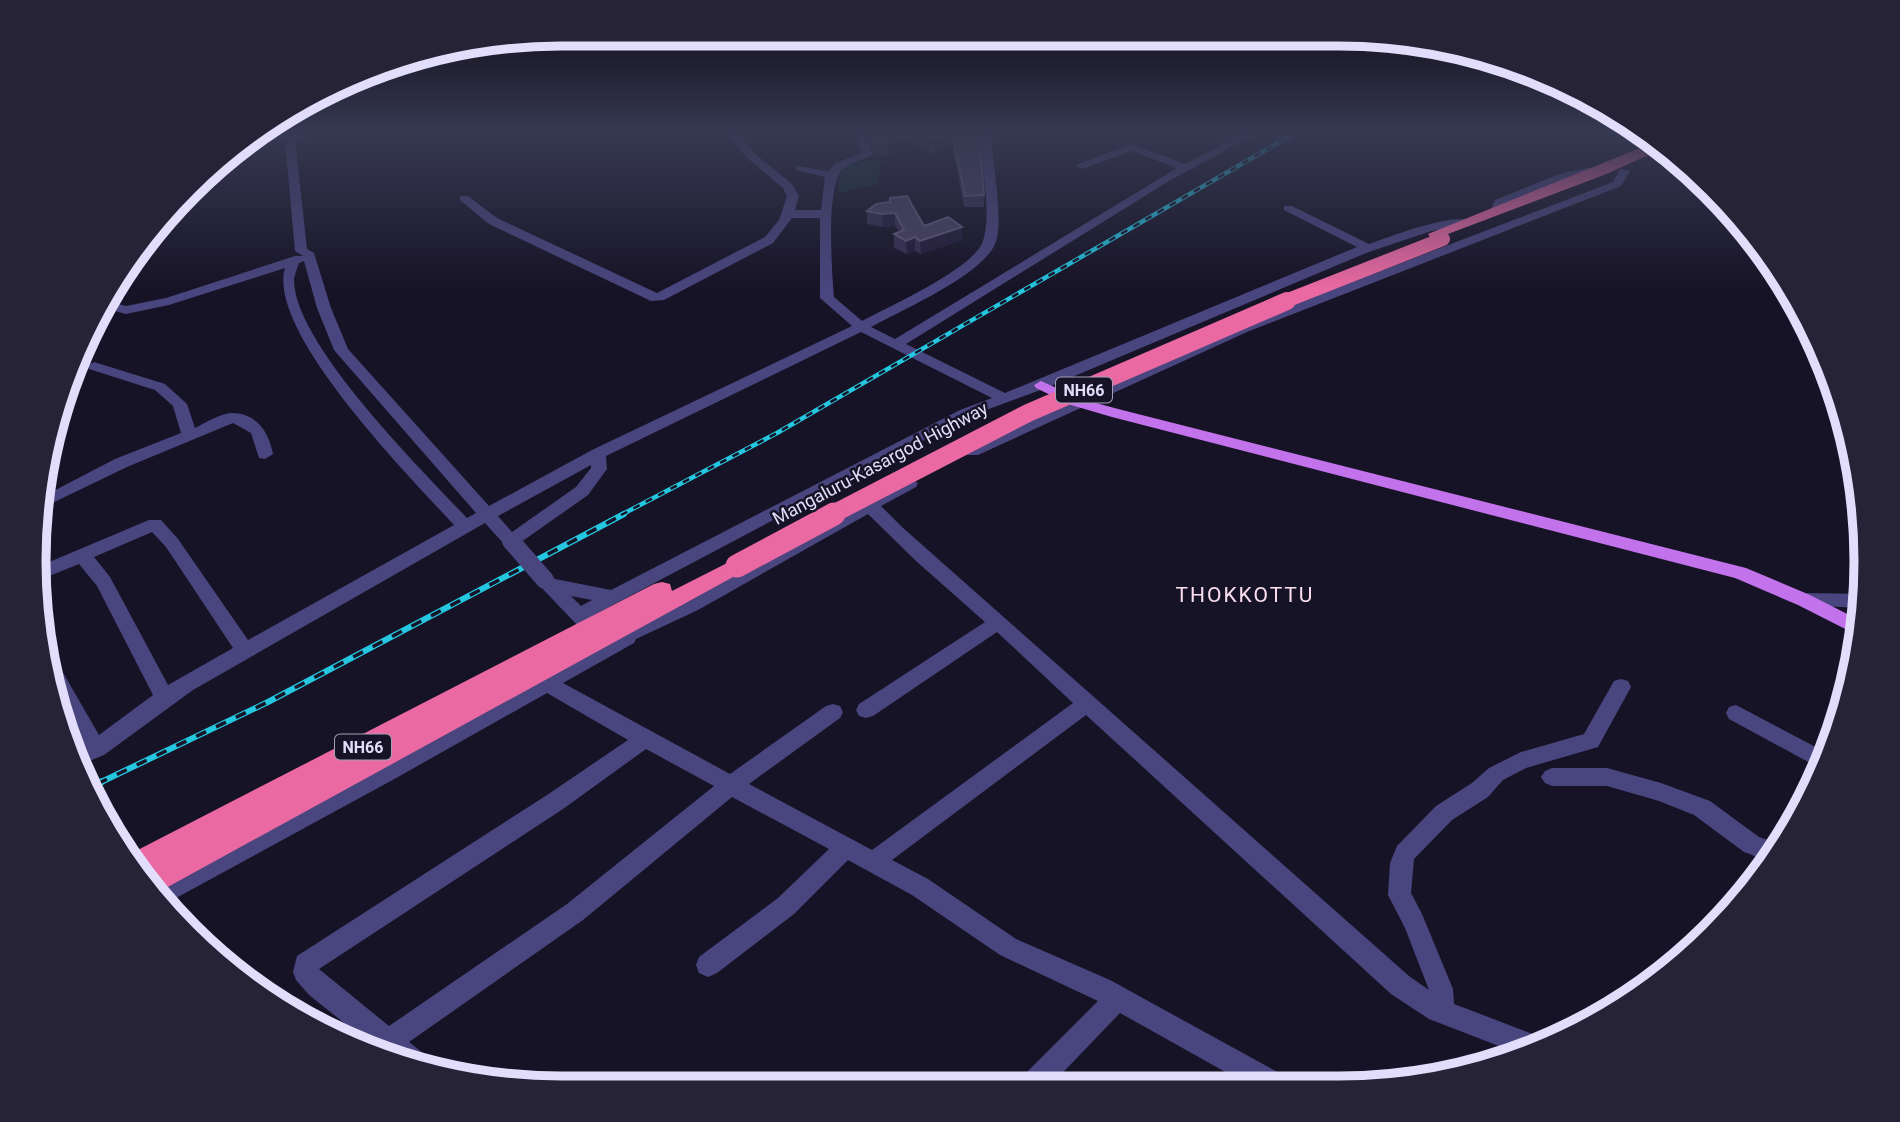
<svg xmlns="http://www.w3.org/2000/svg" width="1900" height="1122" font-family="Roboto,sans-serif">
	<style>
		.green { fill: #172f2f }
		.lines { fill: none; stroke-linecap: round; stroke-linejoin: round }
		.minor { fill: #49457e; fill-rule: evenodd }
		.major { fill: #c273eb; fill-rule: evenodd }
		.highway { fill: #ea69a2; fill-rule: evenodd }
		.rail-far2-casing { stroke: #24c6e0; stroke-width: 4.5 }
		.rail-far1-casing { stroke: #24c6e0; stroke-width: 6 }
		.rail-casing { stroke: #24c6e0; stroke-width: 7 }
		.rail-far2 { stroke: #171326; stroke-width: 2.5; stroke-dasharray: 7; stroke-linecap: butt }
		.rail-far1 { stroke: #171326; stroke-width: 3.5; stroke-dasharray: 11; stroke-linecap: butt }
		.rail { stroke: #171326; stroke-width: 4.5; stroke-dasharray: 14; stroke-linecap: butt }
		.minor-bridge { stroke: #49457e; stroke-width: 18 }
		.highway-bridge-far2 { stroke: #ea69a2; stroke-width: 14 }
		.highway-bridge-far1 { stroke: #ea69a2; stroke-width: 18 }
		.highway-bridge { stroke: #ea69a2; stroke-width: 23 }
		.wall { fill: #372f51 }
		.shaded-wall { fill: #221c38 }
		.building { fill: #494263; stroke: #615a7b; stroke-width: 2 }
		.labels { text-anchor: middle; dominant-baseline: central; stroke-width: 5; stroke-linejoin: round; paint-order: stroke }
		.shield { fill: #171326; stroke: #a4a0ba; stroke-width: 2 }
		.shield-label { font-size: 16px; font-weight: bold; fill: #e1ddfa }
		.street-label { font-size: 18px; fill: #e1ddfa; stroke: #171326 }
		.quarter-label { font-size: 21px; letter-spacing: 2px; fill: #fadfef; stroke: #171326 }
		.rim { fill: none; stroke: #e1ddfa; stroke-width: 9 }
	</style>
	<rect width="100%" height="100%" fill="#171326"/>
	<path class="green" d="M 863,161 L 881,161 L 878,184 L 839,193 L 838,180 L 844,166 Z"/>
	<g class="lines">
		<path class="minor" d="M 258,132 L 318,132 L 295,140 L 307,249 L 314,253 L 331,308 L 348,349 L 489,506 L 592,450 L 852,326 L 820,298 L 820,218 L 792,218 L 773,243 L 664,300 L 651,301 L 489,224 L 460,200 L 460,196 L 468,196 L 497,218 L 657,293 L 765,237 L 779,220 L 787,196 L 783,188 L 746,157 L 726,132 L 737,132 L 754,153 L 792,184 L 799,196 L 795,210 L 821,210 L 825,177 L 796,170 L 796,166 L 828,171 L 836,163 L 862,153 L 855,132 L 865,132 L 873,154 C 865,161 852,161 844,168 C 825,181 832,273 834,297 L 862,321 C 888,307 975,268 983,241 C 993,207 979,167 982,132 L 992,132 C 991,161 1005,222 995,244 C 982,275 902,310 871,327 L 895,339 L 1177,168 L 1131,151 L 1082,169 L 1076,166 L 1078,164 L 1131,144 L 1185,164 L 1245,132 L 1259,132 L 1169,181 L 906,344 L 1005,393 L 1357,247 L 1284,210 L 1284,206 L 1292,206 L 1369,244 C 1389,237 1458,210 1474,222 L 1468,226 L 1431,231 L 1366,253 L 1046,388 L 970,416 L 592,616 L 596,623 L 594,628 L 580,628 L 539,585 L 536,580 L 539,575 L 545,573 L 555,579 L 611,590 L 960,410 L 992,398 L 861,332 L 606,456 L 607,469 L 588,495 L 517,545 L 505,545 L 485,523 L 193,690 L 104,755 L 80,765 L 72,750 L 84,744 L 55,694 L 50,662 L 58,664 L 99,735 L 153,695 L 97,586 L 79,564 L 37,581 L 35,568 L 149,520 L 161,520 L 178,539 L 248,640 L 454,525 C 411,478 266,332 285,268 L 169,305 L 126,314 L 103,308 L 106,301 L 126,306 L 166,298 L 295,256 L 303,256 L 295,251 L 285,141 L 249,137 ZM 304,261 L 317,308 L 334,350 L 476,513 L 467,518 C 423,471 293,343 294,279 C 295,274 297,268 299,263 ZM 591,465 L 591,468 L 576,487 L 512,532 L 498,516 ZM 152,532 L 166,547 L 233,648 L 168,685 L 110,577 L 94,557 ZM 571,596 L 592,600 L 581,606 Z
			M 1588,168 L 1605,172 L 1599,175 L 1567,179 L 1504,204 L 1500,214 L 1490,211 L 1495,200 L 1559,174 Z
			M 1620,169 L 1630,171 L 1621,186 L 1247,332 L 978,455 L 966,455 L 964,451 L 966,447 L 1237,326 L 1613,182 Z
			M 94,362 L 165,384 L 187,404 L 195,428 C 205,423 221,413 232,413 C 257,413 269,433 273,454 L 265,459 L 259,458 L 251,433 L 233,423 L 127,467 L 42,508 L 44,496 L 115,459 L 181,433 L 173,406 L 155,390 L 89,369 L 87,366 Z
			M 910,478 L 918,483 L 916,487 L 881,506 L 902,527 L 1409,976 L 1429,990 L 1405,928 L 1388,895 L 1390,863 L 1397,846 L 1436,806 L 1472,783 L 1489,768 L 1521,752 L 1584,734 L 1614,681 L 1621,679 L 1628,681 L 1631,687 L 1598,747 L 1526,768 L 1503,780 L 1488,797 L 1452,820 L 1414,859 L 1411,893 L 1422,914 L 1453,989 L 1454,1004 L 1546,1039 L 1548,1043 L 1522,1055 L 1429,1019 L 1391,994 L 1086,715 L 892,860 L 928,879 L 1016,939 L 1110,980 L 1290,1079 L 1294,1088 L 1254,1088 L 1120,1013 L 1048,1088 L 1016,1088 L 1020,1079 L 1098,1001 L 1000,955 L 912,895 L 848,860 L 794,914 L 717,973 L 708,977 L 699,973 L 696,965 L 699,957 L 778,898 L 829,849 L 732,797 L 583,920 L 409,1042 L 428,1057 L 431,1069 L 392,1061 L 309,995 L 296,980 L 293,972 L 297,956 L 547,795 L 628,740 L 547,693 L 398,777 L 165,904 L 149,888 L 384,765 L 530,683 L 526,677 L 529,672 L 536,669 L 547,674 L 602,643 L 596,637 L 598,632 L 633,625 L 686,600 ZM 868,514 L 916,561 L 985,622 L 859,704 L 856,710 L 859,716 L 866,718 L 873,716 L 997,632 L 1073,703 L 872,850 L 749,784 L 840,718 L 843,712 L 840,706 L 833,704 L 826,706 L 730,774 L 563,683 L 634,643 L 636,639 L 698,610 ZM 646,749 L 714,786 L 567,904 L 389,1026 L 319,969 L 563,809 Z
			M 1804,593 L 1863,594 L 1862,608 L 1798,605 L 1795,600 L 1798,595 Z
			M 1736,705 L 1829,754 L 1823,770 L 1729,719 L 1726,713 L 1729,707 Z
			M 1552,768 L 1607,768 L 1661,783 L 1710,801 L 1759,837 L 1782,845 L 1771,862 L 1744,852 L 1694,815 L 1659,801 L 1607,786 L 1552,786 L 1545,783 L 1541,777 L 1545,771 Z"/>
		<path class="major" d="M 1041,381 L 1081,399 L 1122,410 L 1746,568 L 1810,595 L 1861,621 L 1859,636 L 1798,605 L 1735,578 L 1112,417 L 1071,405 L 1036,388 L 1034,385 Z"/>
		<path class="highway" d="M 1655,142 L 1664,148 L 1604,175 L 1440,237 L 1430,237 L 1428,234 Z
			M 737,558 L 744,561 L 748,566 L 744,571 L 155,894 L 142,882 L 128,855 L 654,584 L 662,582 L 670,584 L 672,591 Z"/>
		<g class="rail-far2-casing">
			<path id="rail-far2" d="M 621,515 L 777,433 L 1297,132"/>
		</g>
		<g class="rail-far1-casing">
			<path id="rail-far1" d="M 97,784 L 268,702 L 624,514"/>
		</g>
		<g class="rail-casing">
			<path id="rail" d="M 91,787 L 101,782"/>
		</g>
		<use href="#rail-far2" class="rail-far2"/>
		<use href="#rail-far1" class="rail-far1"/>
		<use href="#rail" class="rail"/>
		<path class="minor-bridge" d="M 511,541 L 545,580"/>
		<path class="highway-bridge-far2" d="M 1283,302 L 1443,239"/>
		<path class="highway-bridge-far1" d="M 831,515 L 1028,413 L 1287,301"/>
		<path class="highway-bridge" d="M 737,566 L 834,514"/>
	</g>
	<path class="wall" d="M 866,132 L 886,132 L 888,141 L 889,156 L 875,154 Z
		M 891,132 L 947,132 L 947,146 L 934,154 Z
		M 952,133 L 984,195 L 984,207 L 964,207 L 952,144 Z
		M 890,198 L 924,226 L 962,240 L 921,254 L 915,251 L 907,254 L 894,248 L 894,234 L 899,232 L 895,226 L 883,227 L 867,224 L 867,211 L 890,202 Z"/>
	<path class="shaded-wall" d="M 945,132 L 947,132 L 947,146 L 934,154 L 934,139 Z
		M 895,213 L 895,226 L 883,227 L 882,214 Z
		M 962,227 L 962,240 L 921,254 L 920,241 Z
		M 915,237 L 915,251 L 907,254 L 906,241 Z"/>
	<path class="building" d="M 872,132 L 886,132 L 888,141 L 875,139 Z
		M 921,132 L 945,132 L 934,139 Z
		M 979,132 L 984,195 L 965,196 L 952,133 Z
		M 907,196 L 924,226 L 948,217 L 962,227 L 920,241 L 915,237 L 906,241 L 894,234 L 904,230 L 895,213 L 882,214 L 867,211 L 876,204 L 890,202 L 890,198 Z"/>
	<linearGradient id="sky" x2="0" y2="1"><stop stop-color="#0d0a15"/><stop offset="0.46" stop-color="#363952"/><stop offset="1" stop-color="#363952" stop-opacity="0"/></linearGradient>
	<rect width="1900" height="289" fill="url(#sky)"/>
	<g class="labels">
		<g class="shield">
			<rect x="1056" y="377.5" width="56" height="25" rx="5"/>
			<rect x="335" y="734.5" width="56" height="25" rx="5"/>
		</g>
		<g class="shield-label">
			<text x="1084" y="390">NH66</text>
			<text x="363" y="747">NH66</text>
		</g>
		<g class="street-label">
			<text transform="translate(880 463) rotate(-28)">Mangaluru-Kasargod Highway</text>
		</g>
		<g class="quarter-label">
			<text x="1245" y="595">THOKKOTTU</text>
		</g>
	</g>
	<path d="M0 0H1900V1122H0ZM561 46H1339A515 515 0 0 1 1854 561V561A515 515 0 0 1 1339 1076H561A515 515 0 0 1 46 561V561A515 515 0 0 1 561 46Z" fill="#272337" fill-rule="evenodd"/>
	<path class="rim" d="M561 46H1339A515 515 0 0 1 1854 561V561A515 515 0 0 1 1339 1076H561A515 515 0 0 1 46 561V561A515 515 0 0 1 561 46Z"/>
</svg>
